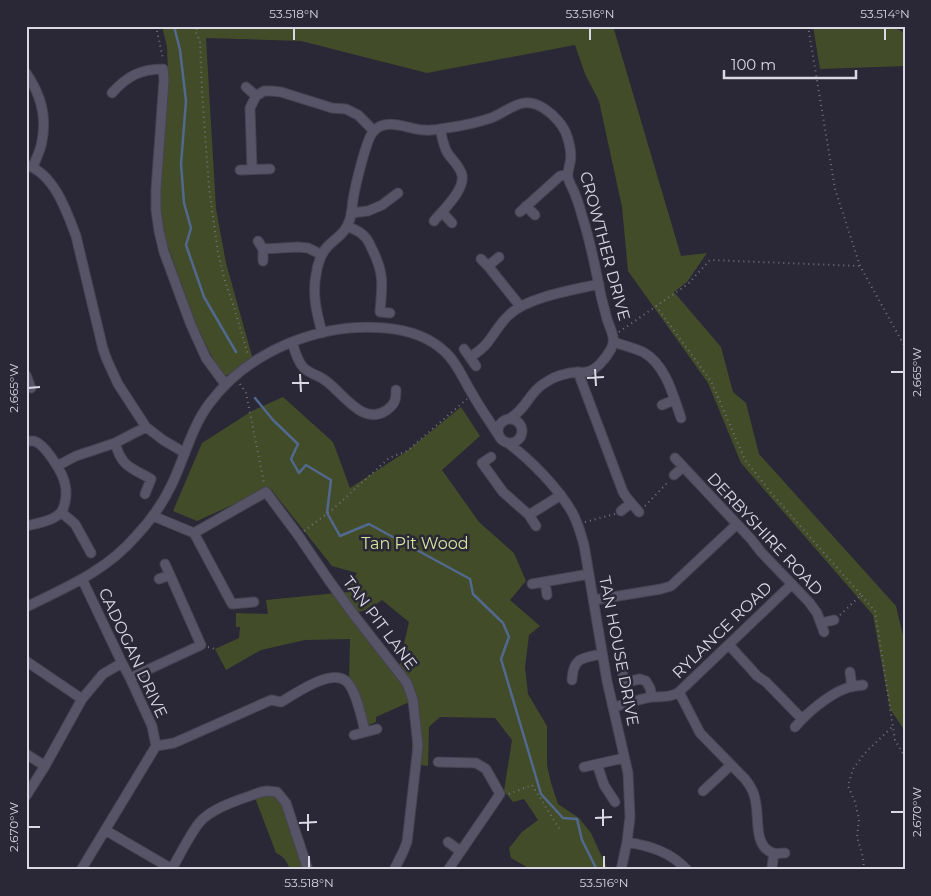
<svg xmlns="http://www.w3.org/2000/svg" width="931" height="896" font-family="Montserrat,sans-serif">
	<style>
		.green { fill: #434c28; fill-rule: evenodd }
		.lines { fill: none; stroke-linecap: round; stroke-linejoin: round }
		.stream { stroke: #51698e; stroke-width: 2.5 }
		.minor-casing { stroke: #464351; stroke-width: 11 }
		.path { stroke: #74727f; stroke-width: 2; stroke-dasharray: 1 4; stroke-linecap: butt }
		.minor { stroke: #585467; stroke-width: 9 }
		.ticks { fill: none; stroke: #d9d8e3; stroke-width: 2 }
		.labels { text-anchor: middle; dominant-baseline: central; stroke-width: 5; stroke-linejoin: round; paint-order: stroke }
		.street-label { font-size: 16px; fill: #d9d8e3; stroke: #2a2737 }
		.park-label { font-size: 16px; fill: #d4e69d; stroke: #2a2737 }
		.neatline { fill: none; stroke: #d9d8e3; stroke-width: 2 }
		.ticks-label { font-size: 12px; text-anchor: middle; fill: #d9d8e3 }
	</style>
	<rect width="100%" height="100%" fill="#2a2737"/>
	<path class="green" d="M 162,26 L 613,26 L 681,256 L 707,253 L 687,282 L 674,292 L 721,347 L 733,392 L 746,403 L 759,454 L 896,606 L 905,644 L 905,731 L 890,709 L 873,615 L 741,463 L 708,383 L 628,271 L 622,207 L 599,101 L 585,74 L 575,45 L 427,73 L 301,41 L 206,38 L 216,209 L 226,263 L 252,356 L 250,365 L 225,376 L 220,370 L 211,355 L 196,324 L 167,244 L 160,210 L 160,188 L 168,73 L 167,47 Z
		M 813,26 L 891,26 L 905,33 L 905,66 L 820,69 Z
		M 283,397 L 333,442 L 350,488 L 407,451 L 461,407 L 480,436 L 442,470 L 479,522 L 514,553 L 526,581 L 510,600 L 540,626 L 529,635 L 525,667 L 528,694 L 547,726 L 547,765 L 551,783 L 558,804 L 579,818 L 591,833 L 608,870 L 532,870 L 511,858 L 509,848 L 522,832 L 538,820 L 524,799 L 513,802 L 504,791 L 512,740 L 495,718 L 440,717 L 429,727 L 428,766 L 412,764 L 412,707 L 407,703 L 376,717 L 376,722 L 366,726 L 349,679 L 350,639 L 305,640 L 261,650 L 226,670 L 215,649 L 239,638 L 240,627 L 236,627 L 236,613 L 268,614 L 266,600 L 347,592 L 357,573 L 332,566 L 270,488 L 197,521 L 173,511 L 202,443 L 252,411 ZM 382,600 L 409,622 L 398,671 L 352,614 L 369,609 Z
		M 267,791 L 286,803 L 308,870 L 290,870 C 287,861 284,857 276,853 L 254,795 Z"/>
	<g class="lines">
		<path class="stream" d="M 174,26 L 180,50 L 186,101 L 181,164 L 184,203 L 191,228 L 186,245 L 204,297 L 236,352
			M 255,398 L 273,420 L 298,444 L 291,459 L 299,473 L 306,465 L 331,480 L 327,513 L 340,536 L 369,524 L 470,579 L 473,594 L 503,623 L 509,637 L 501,659 L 541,794 L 563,818 L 577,819 L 582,840 L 597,870"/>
		<g class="minor-casing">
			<path id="minor" d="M 26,73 C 40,93 47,116 42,141 C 41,150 36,158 33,167
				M 246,87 L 256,96
				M 112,93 C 127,76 141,69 163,69 L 164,80 L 156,190 L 156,210 L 159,231 L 164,252 L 191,325 L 206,358 L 225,384
				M 26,165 C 54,173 67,212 76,236 L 103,349 L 107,360 L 118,384 L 146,427 L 163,440 L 185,453
				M 252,169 L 250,108 L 256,96 L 264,91 L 271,91 L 281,92 L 332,108 L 346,109 L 358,115 L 374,131
				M 240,170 L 270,169
				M 526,206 L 535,215
				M 442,212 L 452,223
				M 520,212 L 560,176 L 568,174
				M 351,213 L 368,211 L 382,205 L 398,193
				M 434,221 C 443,210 465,190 462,175 C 460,166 451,159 447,152 C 443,145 442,136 440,129
				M 347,226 C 353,229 360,231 364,236 C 368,239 370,245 372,249 C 385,275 382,285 380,312 L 390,313
				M 258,241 L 263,249 L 263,261
				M 263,249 L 298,247 L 308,248 L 322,255
				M 499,257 L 488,266 L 520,306
				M 481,259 L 488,266
				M 322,333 C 317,314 312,295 316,275 C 317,266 321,253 328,246 C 337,237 346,233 350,219 C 352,213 352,206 353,200 C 355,187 366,140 373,132 C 386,116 409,130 425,130 C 434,131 444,128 453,127 C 466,125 479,122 491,118 C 511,110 522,94 545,109 C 554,115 564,126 567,136 C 570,145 572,154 570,163 C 569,168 567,173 568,178 C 570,185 574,190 576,197 C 579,204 581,212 583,219 C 591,244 596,270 601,296 C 603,304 605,311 607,319 C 609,325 612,331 613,337 C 614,341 613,345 611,349 C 606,358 596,371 586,372 C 583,373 580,372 578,372 C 567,373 557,375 548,381 C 529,391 527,409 509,419
				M 292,342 C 295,351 297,360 303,367 C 309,374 319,375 326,381 C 343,393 363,427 387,410 C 395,404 396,400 396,390
				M 613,342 C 623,345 634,348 643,352 C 666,365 673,395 681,418
				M 464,349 L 476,366
				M 470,357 C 477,353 483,348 488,342 C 495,333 500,323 509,315 C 527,297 573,290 599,284
				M 578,372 L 623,492 L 627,498 L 639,512
				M 26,375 L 31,388
				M 662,405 L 674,400
				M498 431a12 12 0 1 1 24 0a12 12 0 1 1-24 0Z
				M 26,441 C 28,441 33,441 34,441 C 45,444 63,473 65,484 C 67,492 66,504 62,511 C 55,521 37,523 26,526
				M 115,443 C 122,467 130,467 151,479 L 145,494
				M 508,443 C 531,460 558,488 572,512 C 578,523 581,534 584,545 L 607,681 L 628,773 L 630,817 L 627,842 L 621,870
				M 491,457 L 482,463 L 503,492 L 529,515 L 561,495
				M 675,458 L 751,539 L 761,552 L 809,602 L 817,613 L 824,632
				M 57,466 L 76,456 L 115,443 L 146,427
				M 674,475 L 683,467
				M 621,511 L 631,503
				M 61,512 L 75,524 L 91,553
				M 529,515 L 536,526
				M 153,516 L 194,533 L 232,604 L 254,602
				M 194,533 L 266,492 L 298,535 L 328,579 L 354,615 L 407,683 L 413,700 L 418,746 L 407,842 L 403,852 L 394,870
				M 159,579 L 170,575 L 165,564
				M 545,582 L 547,595
				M 532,584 L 589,574
				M 594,600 L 661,589 L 671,586 L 737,524
				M 26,607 C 67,587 106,571 136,536 C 150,521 162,505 171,486 C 184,460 191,428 209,404 C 248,351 320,322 385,328 C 407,330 428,336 444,351 C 457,362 464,381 473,395 C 480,408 489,420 497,433
				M 821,623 L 834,620
				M 729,645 L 751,669 L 757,676 L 766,682 L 802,719
				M 26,661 L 82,699
				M 850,672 L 852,687
				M 623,675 L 626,682 L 640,679 L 646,681 L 650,688 L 652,697
				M 130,678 L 201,645 L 170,575
				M 572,680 C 573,657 583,658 602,654
				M 679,692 L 700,733 L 745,779 C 751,786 755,794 756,804 C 759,819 754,847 773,853 C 777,854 781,853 785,853
				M 614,707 C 626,704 639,699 652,697 C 663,696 670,698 679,692 L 792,584
				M 795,727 C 807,713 829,694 847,688 C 852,686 858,686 863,685
				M 354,735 L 377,729
				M 156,746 L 174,743 L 271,700 L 281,702 C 295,694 331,668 346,681 C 356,689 362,719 365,732
				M 26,754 L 45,766
				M 438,762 L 476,763 L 486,769 L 500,794 L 448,870
				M 597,764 L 604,785 L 615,802
				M 584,767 L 624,758
				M 703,791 L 731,765
				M 26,796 L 45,766 L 82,699 L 103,674 L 122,663
				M 105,830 L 172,869
				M 448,842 L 460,851
				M 627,842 C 650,846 671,852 687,870
				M 772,867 L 774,853
				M 81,870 L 156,746 L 152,726 L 130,678 L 122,663 L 82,579
				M 171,870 C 180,855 189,836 199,823 C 212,807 242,799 261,792 L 267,791 L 277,792 L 286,803 L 308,870"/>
		</g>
		<path class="path" d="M 156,26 L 163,59
			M 201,26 L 195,30 L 200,41 L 202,91 L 209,188 L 218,253 L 225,281 L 234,307 L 248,355
			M 808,26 L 835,189 L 860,266 L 905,347
			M 656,306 L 711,381 L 745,460 L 773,495 L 861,595
			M 619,332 L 688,284 L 710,260 L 859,266
			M 240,384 L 246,393 L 264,483
			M 645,506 L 669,481
			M 585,522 L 615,514
			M 304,531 L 333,509 L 389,458 L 407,451 L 467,399
			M 840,615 L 861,595 L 875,611 L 895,740 L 905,757
			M 208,647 L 215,649
			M 509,794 L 532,785 L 560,830
			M 864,870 L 863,857 L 857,837 L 859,819 L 855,802 L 848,786 L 853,769 L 864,754 L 892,727"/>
		<use href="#minor" class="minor"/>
	</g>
	<path class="ticks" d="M 294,28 L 294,40M 590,28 L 590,40M 885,28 L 885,40M 595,369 L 596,386M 891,372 L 904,372M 300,374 L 301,392M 587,378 L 604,377M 292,383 L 309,383M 28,388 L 40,387M 603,809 L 603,826M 891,812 L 904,812M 308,814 L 308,831M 595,818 L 612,817M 299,823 L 317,822M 28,827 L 40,827M 309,856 L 309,868M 604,856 L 604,868"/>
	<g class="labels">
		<g class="street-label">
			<text transform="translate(605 246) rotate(75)">CROWTHER DRIVE</text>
			<text transform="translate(765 534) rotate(47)">DERBYSHIRE ROAD</text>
			<text transform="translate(380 623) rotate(53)">TAN PIT LANE</text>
			<text transform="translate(722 630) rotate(-44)">RYLANCE ROAD</text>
			<text transform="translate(619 651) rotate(79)">TAN HOUSE DRIVE</text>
			<text transform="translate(133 653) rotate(65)">CADOGAN DRIVE</text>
		</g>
		<g class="park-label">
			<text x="415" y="543">Tan Pit Wood</text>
		</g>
	</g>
	<rect width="931" height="896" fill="none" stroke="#2a2737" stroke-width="55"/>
	<path d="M724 70v8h132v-8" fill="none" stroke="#d9d8e3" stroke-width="2.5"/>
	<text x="731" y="70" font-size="15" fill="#d9d8e3" stroke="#2a2737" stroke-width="4" paint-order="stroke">100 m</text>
	<rect x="28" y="28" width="876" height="840" class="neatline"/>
	<g class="ticks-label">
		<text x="294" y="18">53.518°N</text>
		<text x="590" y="18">53.516°N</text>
		<text x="885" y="18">53.514°N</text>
		<text transform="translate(917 372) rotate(-90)" y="4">2.665°W</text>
		<text transform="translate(14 388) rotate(-90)" y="4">2.665°W</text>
		<text transform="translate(917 812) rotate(-90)" y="4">2.670°W</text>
		<text transform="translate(14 827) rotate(-90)" y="4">2.670°W</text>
		<text x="309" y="887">53.518°N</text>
		<text x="604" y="887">53.516°N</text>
	</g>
</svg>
